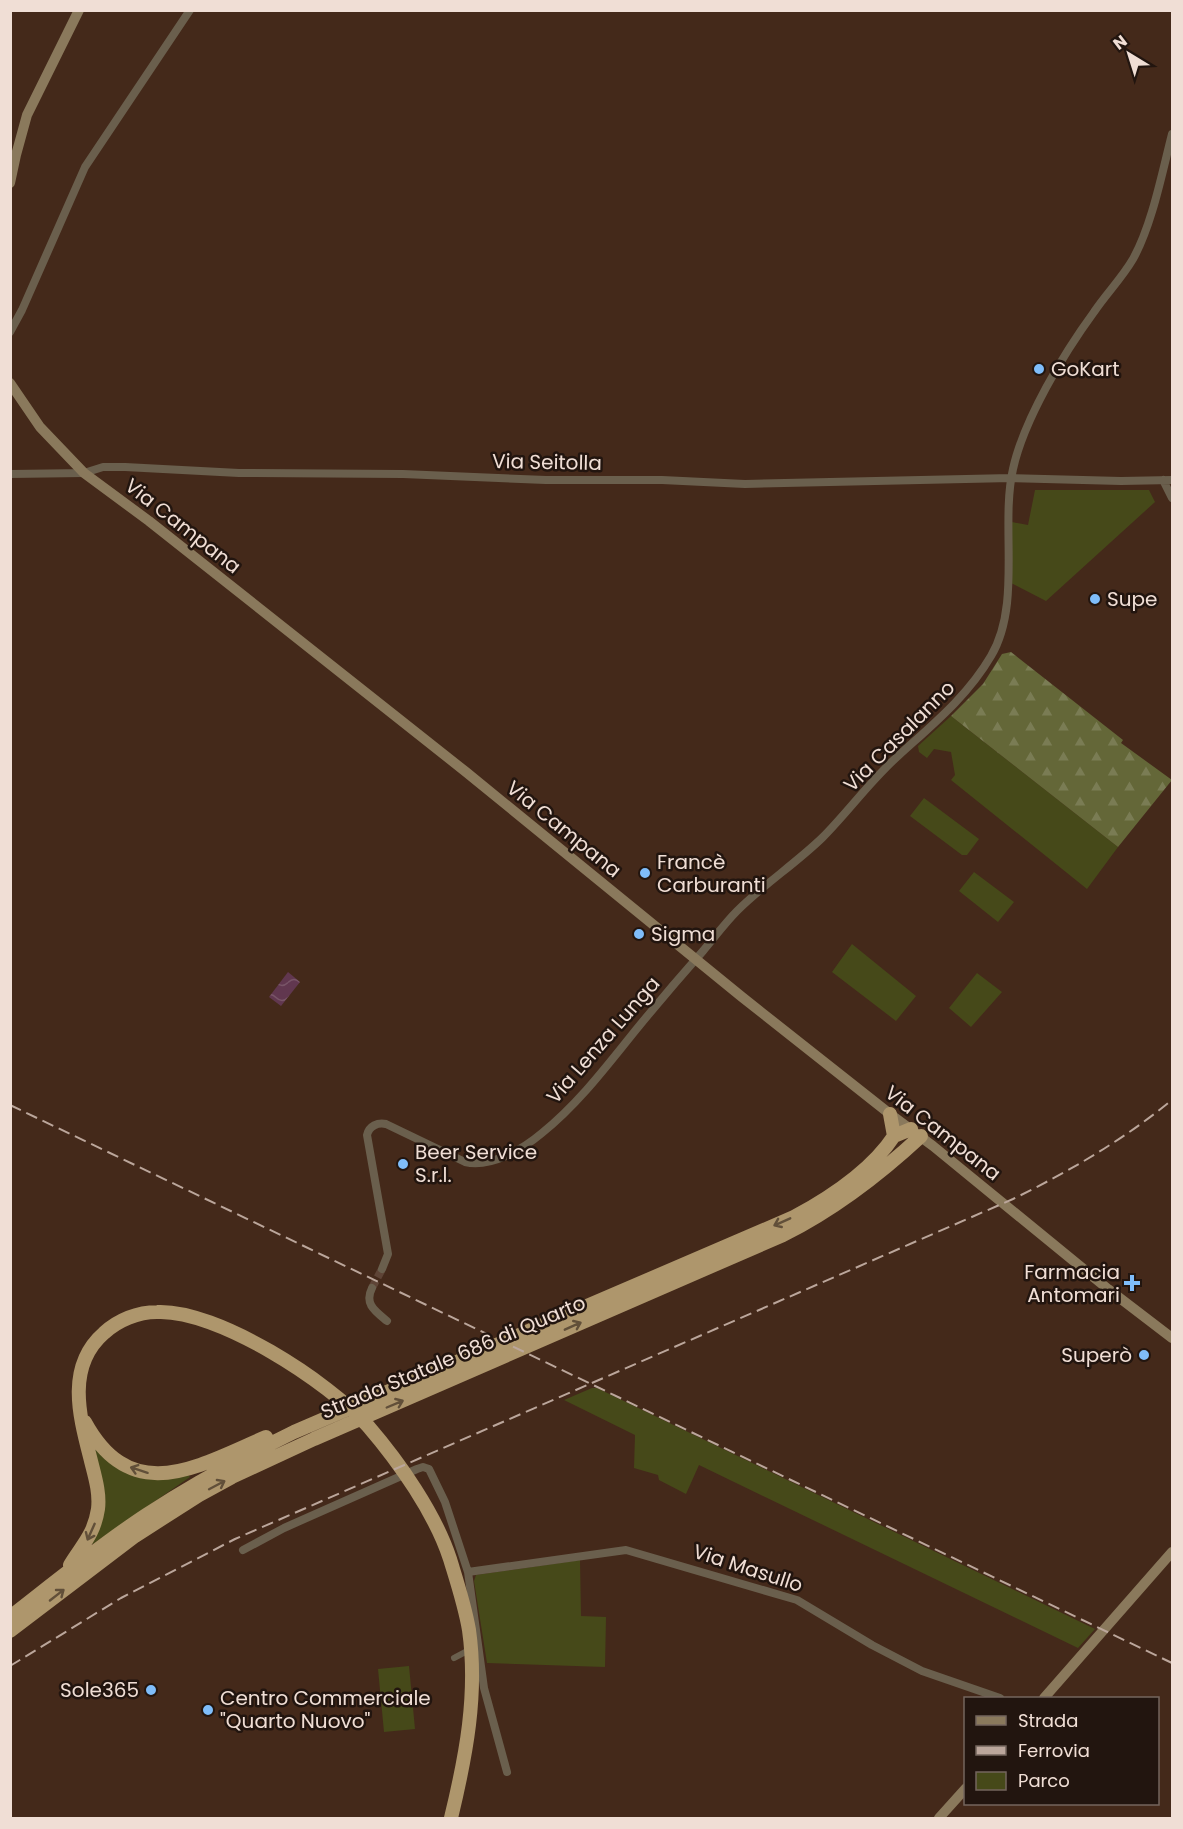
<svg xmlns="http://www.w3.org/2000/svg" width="1183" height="1829" font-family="Poppins,sans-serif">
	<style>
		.green { fill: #464919 }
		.forest { fill: url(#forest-firs) }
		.water { fill: url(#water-waves) }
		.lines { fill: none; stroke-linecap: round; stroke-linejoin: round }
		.minor-tunnel { stroke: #5e4436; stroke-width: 8; stroke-dasharray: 8 4; stroke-linecap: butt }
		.pedestrian { stroke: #6a5f4d; stroke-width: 6 }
		.minor { stroke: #6a5f4d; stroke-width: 8 }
		.secondary { stroke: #8a795c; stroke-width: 10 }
		.trunk { stroke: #ae966c; stroke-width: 14 }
		.rail { stroke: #bba69b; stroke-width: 2; stroke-dasharray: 12 6; stroke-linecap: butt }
		.oneway { stroke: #614f39 }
		.poi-dot { fill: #7fbdfa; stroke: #22150f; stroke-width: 2 }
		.labels { text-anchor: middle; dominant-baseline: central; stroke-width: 5; stroke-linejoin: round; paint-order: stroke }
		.poi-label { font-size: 20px; fill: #f0ded5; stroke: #22150f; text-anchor: start }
		.street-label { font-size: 20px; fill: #f0ded5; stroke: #22150f }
	</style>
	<defs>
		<pattern id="forest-firs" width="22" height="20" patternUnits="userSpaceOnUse" patternTransform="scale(1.5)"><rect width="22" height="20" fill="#646738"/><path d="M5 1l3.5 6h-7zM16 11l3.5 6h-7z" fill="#7a7c54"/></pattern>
		<pattern id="water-waves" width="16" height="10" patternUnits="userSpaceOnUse" patternTransform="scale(1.5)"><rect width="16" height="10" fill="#61374f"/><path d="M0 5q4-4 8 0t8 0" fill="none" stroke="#785467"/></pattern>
	</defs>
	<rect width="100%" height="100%" fill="#44291a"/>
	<path class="green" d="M 1035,490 L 1149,490 L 1155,502 L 1046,601 L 1011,583 L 1012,522 L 1028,525 Z
		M 951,716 L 1118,847 L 1087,889 L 951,780 L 955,775 L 951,752 L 934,749 L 927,758 L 919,752 L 918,746 Z
		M 924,798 L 979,839 L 967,855 L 962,855 L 910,816 Z
		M 974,872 L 1014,902 L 998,922 L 959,891 Z
		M 852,944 L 916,996 L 896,1021 L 832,972 Z
		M 977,973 L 1002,992 L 971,1027 L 949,1008 Z
		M 592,1388 L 597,1388 L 1095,1629 L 1078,1648 L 699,1465 L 686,1494 L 659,1480 L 658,1475 L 634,1468 L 635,1435 L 564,1400 Z
		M 93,1446 L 113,1463 L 187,1474 L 190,1477 L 93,1544 L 91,1543 Z
		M 580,1560 L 581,1616 L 606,1617 L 605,1667 L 487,1663 L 474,1581 L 476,1575 Z
		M 409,1666 L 415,1729 L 384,1732 L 378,1669 Z"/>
	<path class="forest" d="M 1011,652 L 1123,740 L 1121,743 L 1172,780 L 1118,847 L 951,716 L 983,684 L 1002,654 Z"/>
	<path class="water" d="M 288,972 L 300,982 L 281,1006 L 269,997 Z"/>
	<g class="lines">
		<path class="minor-tunnel" d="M 372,1288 L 382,1269"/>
		<path class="pedestrian" d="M 454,1658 L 471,1649"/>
		<path class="minor" d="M 10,332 L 22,310 L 85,167 L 190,10
			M 10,474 L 84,473 L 103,467 L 125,467 L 239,473 L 403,474 L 546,480 L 662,480 L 745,484 L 1011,478 L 1121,481 L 1172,480
			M 1163,480 L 1172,498
			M 382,1269 L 388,1254 L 367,1135 C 369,1126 378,1122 386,1124 L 465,1162 C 491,1168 523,1149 542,1133 C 578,1104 606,1067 635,1031 C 657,1004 680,977 703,951 C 714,938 725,923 737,911 C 763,885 795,864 822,838 C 848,812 870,781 898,756 C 932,725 967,697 991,656 C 1022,604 1000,526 1013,469 C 1024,419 1064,353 1094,312 C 1106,294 1122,278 1133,259 C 1152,225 1162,173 1172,134
			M 372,1288 C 364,1304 375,1311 387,1321
			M 243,1550 L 284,1528 L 417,1469 L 423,1467 L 429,1469 L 445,1502 L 468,1572 L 484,1688 L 507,1772
			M 468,1572 L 626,1550 L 797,1600 L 872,1645 L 922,1671 L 1000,1698"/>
		<path class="secondary" d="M 10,183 L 16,155 L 27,115 L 79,10
			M 10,383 L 40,427 L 84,473 L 149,521 L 466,772 L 742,997 L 890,1114 L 933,1146 L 1108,1289 L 1172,1338
			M 1044,1698 L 1172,1552
			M 939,1818 L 966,1788"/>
		<path class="trunk" d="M 890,1114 L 894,1136
			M 894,1136 L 911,1129
			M 85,1422 C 132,1508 198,1466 266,1437
			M 70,1565 C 82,1545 94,1535 98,1509 C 100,1493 95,1477 91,1461 C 80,1418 65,1367 104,1333 C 118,1320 138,1312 157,1312 C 217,1309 329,1382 368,1426 C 399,1462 435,1513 450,1559 C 457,1582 465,1606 469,1630 C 478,1694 466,1756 451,1818
			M 10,1617 C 55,1582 99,1546 146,1515 C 194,1484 243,1457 294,1432 L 794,1217 C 831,1197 871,1171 894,1136
			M 10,1631 L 135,1536 L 199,1495 L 232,1477 L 314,1439 L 783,1235 C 833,1210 879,1175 921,1136"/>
		<path class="rail" d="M 10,1105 L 1172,1663
			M 10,1666 L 121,1598 L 235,1539 L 1013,1199 C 1070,1171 1123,1140 1172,1100"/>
	</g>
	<defs><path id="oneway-shaft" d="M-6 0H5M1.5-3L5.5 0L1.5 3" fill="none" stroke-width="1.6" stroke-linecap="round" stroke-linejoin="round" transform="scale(1.5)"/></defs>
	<g class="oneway">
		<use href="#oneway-shaft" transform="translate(782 1222) rotate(156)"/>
		<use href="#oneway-shaft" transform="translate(573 1326) rotate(-24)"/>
		<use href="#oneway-shaft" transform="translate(395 1404) rotate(-23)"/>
		<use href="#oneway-shaft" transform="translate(139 1470) rotate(-162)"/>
		<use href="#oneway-shaft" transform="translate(217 1485) rotate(-28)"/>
		<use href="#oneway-shaft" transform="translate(91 1532) rotate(114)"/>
		<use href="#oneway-shaft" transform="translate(57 1595) rotate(-38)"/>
	</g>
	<g class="poi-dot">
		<circle cx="1039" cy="369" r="6"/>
		<circle cx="1095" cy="599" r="6"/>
		<circle cx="645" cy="873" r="6"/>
		<circle cx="639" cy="934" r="6"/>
		<circle cx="403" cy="1164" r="6"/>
		<path d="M1129 1274h6v6h6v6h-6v6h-6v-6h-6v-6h6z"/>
		<circle cx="1144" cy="1355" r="6"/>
		<circle cx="151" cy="1690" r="6"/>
		<circle cx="208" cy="1710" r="6"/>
	</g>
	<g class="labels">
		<g class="poi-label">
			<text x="1051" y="369">GoKart</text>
			<text x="1107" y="599">Supe</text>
			<text x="657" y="862">Francè<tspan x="657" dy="23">Carburanti</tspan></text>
			<text x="651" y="934">Sigma</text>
			<text x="415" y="1152">Beer Service<tspan x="415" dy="23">S.r.l.</tspan></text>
			<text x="1120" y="1272" text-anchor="end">Farmacia<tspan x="1120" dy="23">Antomari</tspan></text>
			<text x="1132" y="1355" text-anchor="end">Superò</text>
			<text x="139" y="1690" text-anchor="end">Sole365</text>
			<text x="220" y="1698">Centro Commerciale<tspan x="220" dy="23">"Quarto Nuovo"</tspan></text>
		</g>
		<g class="street-label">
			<text transform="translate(547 462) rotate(1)">Via Seitolla</text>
			<text transform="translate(183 526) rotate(38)">Via Campana</text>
			<text transform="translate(899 736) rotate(-45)">Via Casalanno</text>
			<text transform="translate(564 829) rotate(39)">Via Campana</text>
			<text transform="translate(603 1040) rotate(-49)">Via Lenza Lunga</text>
			<text transform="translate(943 1133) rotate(38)">Via Campana</text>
			<text transform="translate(453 1357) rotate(-23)">Strada Statale 686 di Quarto</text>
			<text transform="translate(748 1568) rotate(18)">Via Masullo</text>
		</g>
	</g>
	<rect width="1183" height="1829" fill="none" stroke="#f0ded5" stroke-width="24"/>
	<rect x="964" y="1697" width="195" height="108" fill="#22150f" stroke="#74655e" stroke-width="1.5"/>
	<rect x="976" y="1716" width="30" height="9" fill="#8a795c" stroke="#74655e" stroke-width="1.5"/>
	<text x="1018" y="1727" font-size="18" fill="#f0ded5">Strada</text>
	<rect x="976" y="1746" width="30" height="9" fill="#bba69b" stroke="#74655e" stroke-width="1.5"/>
	<text x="1018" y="1757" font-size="18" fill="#f0ded5">Ferrovia</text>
	<rect x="976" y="1772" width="30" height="18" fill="#464919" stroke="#74655e" stroke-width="1.5"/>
	<text x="1018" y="1787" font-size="18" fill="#f0ded5">Parco</text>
	<g transform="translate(1129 54) rotate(322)" stroke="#22150f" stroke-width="4.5" paint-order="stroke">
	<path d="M0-4.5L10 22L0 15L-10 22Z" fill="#f0ded5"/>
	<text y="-9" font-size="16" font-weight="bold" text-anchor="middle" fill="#f0ded5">N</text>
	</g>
</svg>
